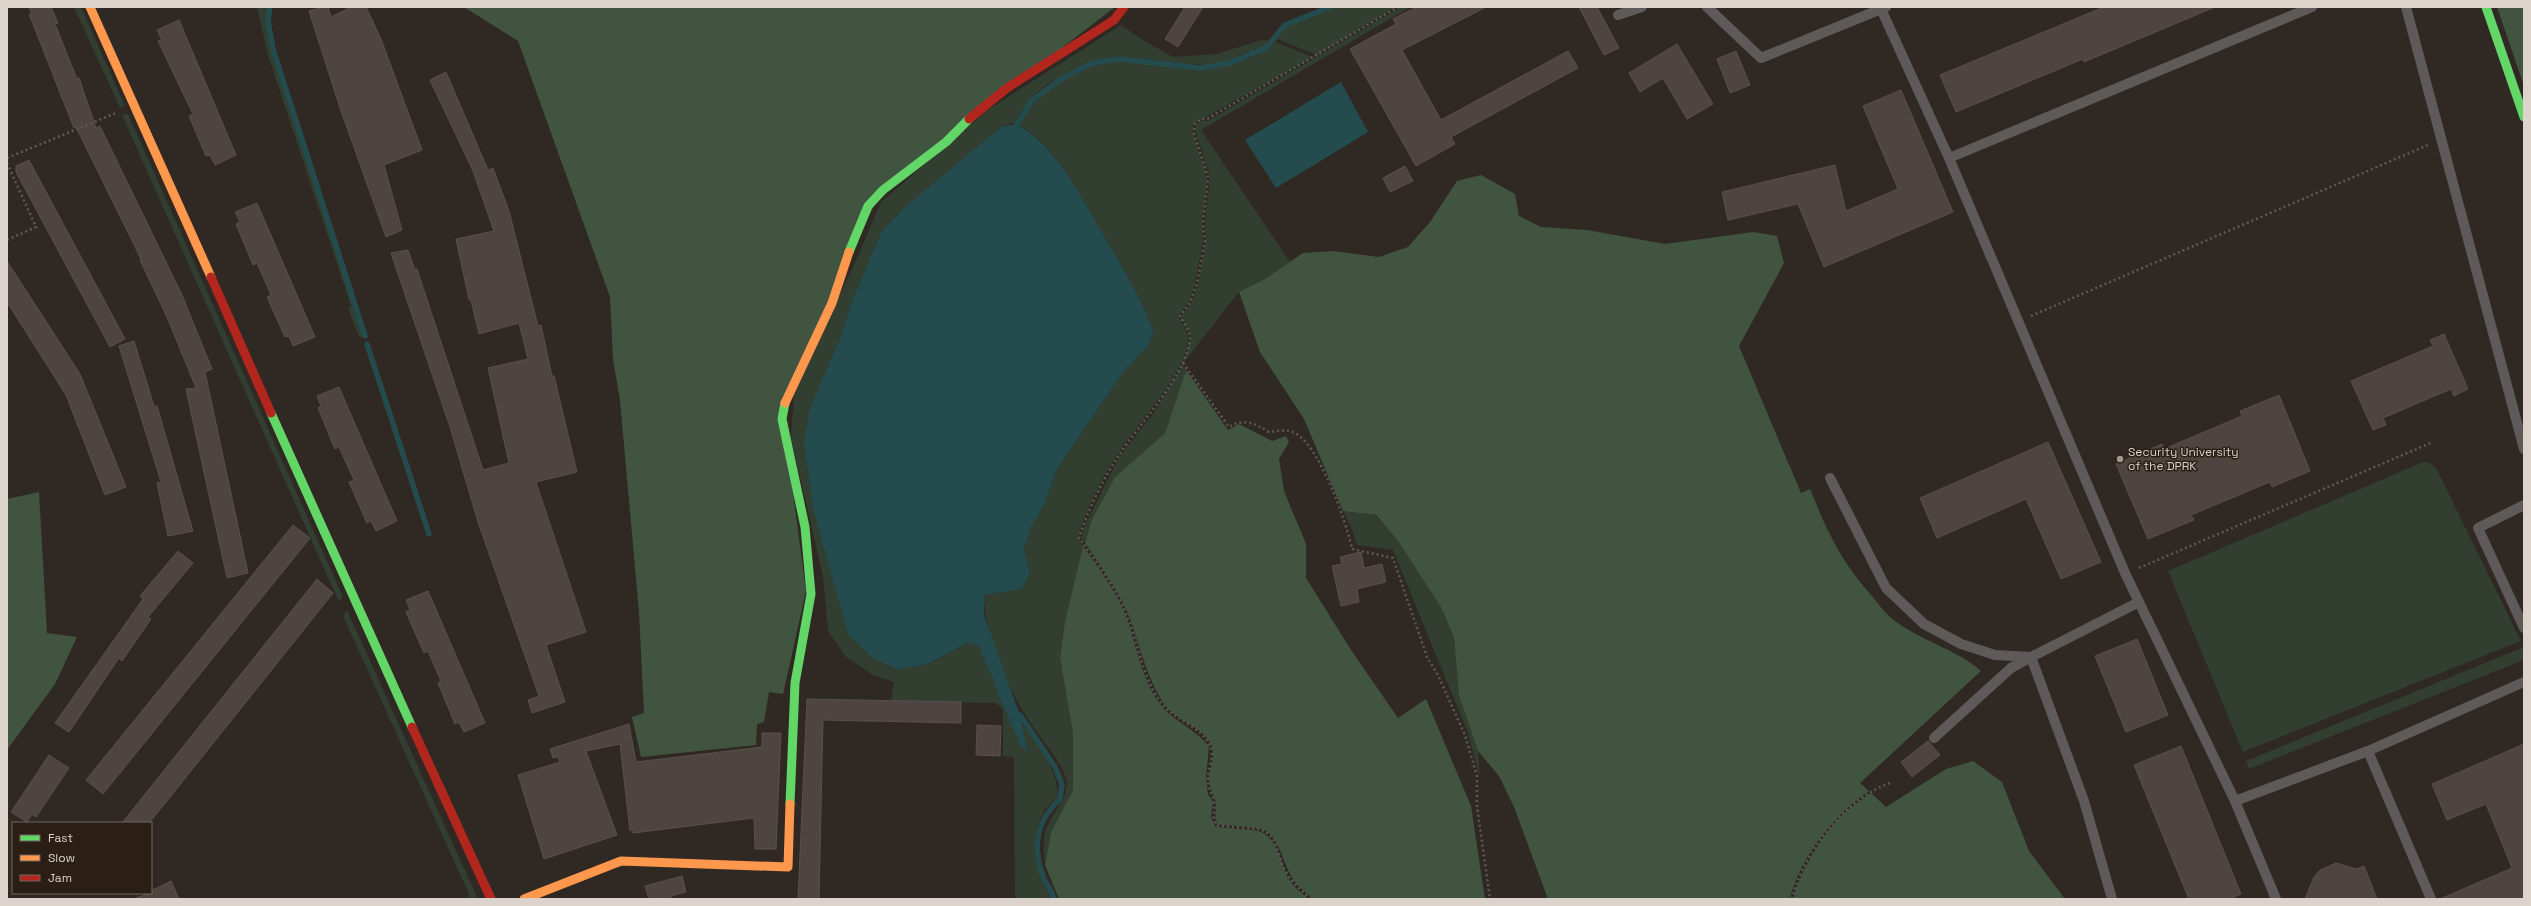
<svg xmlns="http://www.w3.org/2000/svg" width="2531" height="906" font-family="'Space Grotesk',sans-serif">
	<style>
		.green { fill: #313e30 }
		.forest { fill: #405440 }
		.water { fill: #244c4f }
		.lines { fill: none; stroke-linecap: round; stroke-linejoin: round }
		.stream { stroke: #244c4f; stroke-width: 5.5 }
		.building { fill: #4e4440; stroke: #58504c }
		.path { stroke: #5d5958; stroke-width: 2.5; stroke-dasharray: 2 3; stroke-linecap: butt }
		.lane { stroke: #5e5a5a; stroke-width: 10 }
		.fast { stroke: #63d668; stroke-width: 9 }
		.slow { stroke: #ff974d; stroke-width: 9 }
		.jam { stroke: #b3261e; stroke-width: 9 }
		.poi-dot { fill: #9f9891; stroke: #2b1f15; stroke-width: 1.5 }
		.labels { text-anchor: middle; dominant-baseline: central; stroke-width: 3; stroke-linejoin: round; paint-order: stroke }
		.poi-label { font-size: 12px; fill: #dbd3cc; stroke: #2b1f15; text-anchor: start }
	</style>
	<rect width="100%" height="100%" fill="#302923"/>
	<path class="green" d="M 74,7 L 81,7 L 125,106 L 120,108 Z
		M 257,7 L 269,7 L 266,21 L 272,50 L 364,337 L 359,337 L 348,308 L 351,306 L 268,55 Z
		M 1335,7 L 1396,7 L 1317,55 L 1277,39 L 1286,26 Z
		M 1401,7 L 1410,7 L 1201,130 L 1290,262 L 1265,279 L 1239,292 L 1184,362 L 1191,336 L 1181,316 L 1191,304 L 1198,284 L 1206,242 L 1205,224 L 1210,177 L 1196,133 L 1196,125 L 1201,121 L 1208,121 Z
		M 1121,25 L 1143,40 L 1173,57 L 1217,54 L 1261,40 L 1270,41 C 1263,48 1255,51 1247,55 C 1204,74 1164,58 1121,57 C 1093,56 1047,80 1029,100 C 1023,107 1019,116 1014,123 L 1001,127 L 881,233 L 851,303 L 841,336 L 827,368 L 929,664 L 968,643 L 979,645 L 1019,744 L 1028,753 L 1022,723 C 1036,746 1060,769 1057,797 L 1045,809 L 1038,825 L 1035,845 L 1037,865 L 1051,899 L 1015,899 L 1014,758 L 1003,756 L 1003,709 L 996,703 L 891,701 L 894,682 L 873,675 L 846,657 L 828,631 L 823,576 L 791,438 L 794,394 L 858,256 L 881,202 L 989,109 Z
		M 1275,42 L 1313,57 L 1193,124 L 1193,134 L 1207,177 L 1202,224 L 1203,242 L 1195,283 L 1189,302 L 1178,316 C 1181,322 1188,331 1188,338 C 1188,372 1135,426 1117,455 C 1101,479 1086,510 1078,538 L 1083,546 L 1065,621 L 1060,658 L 1073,734 L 1073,790 L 1051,832 L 1045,865 C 1044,854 1042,840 1046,829 C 1052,812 1070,798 1066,779 C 1062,762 1044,743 1034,728 C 1010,693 984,638 984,595 L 1022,589 L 1030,573 L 1024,550 L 1030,530 L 1046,501 L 1057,469 L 1124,371 L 1148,346 L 1154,332 C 1139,297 1121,265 1102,232 C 1079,193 1058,148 1018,124 C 1023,117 1027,107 1033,101 C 1055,80 1089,62 1120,60 C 1134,60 1151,64 1165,66 C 1201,71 1247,68 1275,42 Z
		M 128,114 L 343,597 L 339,602 L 122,115 Z
		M 1183,365 L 1186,370 L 1165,433 L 1115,477 L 1092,519 L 1085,543 L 1081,538 L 1084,527 L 1119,457 L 1153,414 Z
		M 2423,462 L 2428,462 L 2436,468 L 2521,641 L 2243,752 L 2168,571 Z
		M 1343,511 L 1375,515 L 1398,541 L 1441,606 L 1454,638 L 1459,696 L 1478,751 L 1480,779 L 1468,733 L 1393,550 L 1357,545 L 1351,527 Z
		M 347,610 L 477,897 L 477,899 L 469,899 L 469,894 L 343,616 Z
		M 2524,647 L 2524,660 L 2249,769 L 2246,761 Z"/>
	<path class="forest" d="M 464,7 L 1115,7 L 884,185 L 781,401 L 806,591 L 783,694 L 769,692 L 764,722 L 757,724 L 756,745 L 641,757 L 632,717 L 644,713 L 639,612 L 620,400 L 613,359 L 610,297 L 518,41 Z
		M 2497,7 L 2524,7 L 2524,86 Z
		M 1481,175 L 1515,194 L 1519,216 L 1541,227 L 1587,230 L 1665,244 L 1753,232 L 1777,236 L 1784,263 L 1739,346 L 1801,493 L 1810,489 C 1828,533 1840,560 1872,596 C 1878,603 1883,611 1890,617 C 1917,640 1955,648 1981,671 L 1860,783 L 1869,791 C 1834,815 1800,857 1790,899 L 1548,899 L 1514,807 L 1499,776 L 1478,751 L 1459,696 L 1454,638 L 1441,607 L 1398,541 L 1376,515 L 1343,511 L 1304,419 L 1260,352 L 1239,292 L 1265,279 L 1303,253 L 1333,251 L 1379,257 L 1408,247 L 1430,222 L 1457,181 Z
		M 1186,370 L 1228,430 L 1239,424 L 1272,441 L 1286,436 L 1289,442 L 1279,459 L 1284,491 L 1306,544 L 1306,578 L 1351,650 L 1398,718 L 1426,699 L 1471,806 L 1485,899 L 1313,899 C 1307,893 1298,887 1293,879 C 1283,865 1279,833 1261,829 C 1246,825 1231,827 1217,824 C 1213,815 1218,808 1215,800 C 1212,792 1209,786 1209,777 C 1210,767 1216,754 1211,744 C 1200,724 1173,720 1162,701 C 1146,675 1140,647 1130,619 C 1122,596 1099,563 1085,543 L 1092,519 L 1115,477 L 1165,433 Z
		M 39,492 L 47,633 L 77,637 L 55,684 L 7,750 L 7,499 Z
		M 1083,546 C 1099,568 1118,594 1127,619 C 1137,647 1142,681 1161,705 C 1173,721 1194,728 1209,746 L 1206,778 L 1208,794 L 1213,802 L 1211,817 L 1215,826 C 1229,830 1252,828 1261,832 C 1279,839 1280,867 1291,882 C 1295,888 1303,894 1309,899 L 1059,899 L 1045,865 L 1051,832 L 1073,790 L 1073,734 L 1060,658 L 1065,621 Z
		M 1973,761 L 2002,782 L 2029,851 L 2065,899 L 1793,899 C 1799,875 1817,844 1833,825 C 1843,812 1857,803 1871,793 L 1886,807 L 1946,769 Z"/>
	<path class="water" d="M 1341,82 L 1368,132 L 1276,188 L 1245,140 Z
		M 1017,124 C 1057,147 1079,193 1102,232 C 1121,265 1140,297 1154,332 L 1148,346 L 1124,371 L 1057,469 L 1046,501 L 1030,530 L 1024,550 L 1030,573 L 1022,589 L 984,595 L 984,615 L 1020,715 L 1028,753 L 1019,744 L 979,646 L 968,643 L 928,664 L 897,669 L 873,658 L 848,634 L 814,512 L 804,443 L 810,408 L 841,336 L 851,303 L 881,233 L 904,208 L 1001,127 Z"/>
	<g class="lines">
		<path class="stream" d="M 270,7 L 268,21 L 273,49 L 365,336
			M 1017,124 L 1031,101 L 1061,79 L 1092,63 L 1120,59 L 1200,68 L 1230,63 L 1266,48 L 1285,25 L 1330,7
			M 367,344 L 429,534
			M 1020,715 L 1055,767 L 1062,784 L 1060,799 C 1037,820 1032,847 1043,876 C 1046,884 1052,891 1054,899"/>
	</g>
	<path class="building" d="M 29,7 L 51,7 L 58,23 L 55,24 L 77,79 L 79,78 L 96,128 L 100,126 L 182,295 L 212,369 L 205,372 L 248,573 L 227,578 L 186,389 L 196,388 L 167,317 L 140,260 L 141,259 L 76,127 L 74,128 L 29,14 L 32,14 Z
		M 323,7 L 328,7 L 331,17 L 351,7 L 366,7 L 381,39 L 422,150 L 384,165 L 402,230 L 386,237 L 340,108 L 309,11 Z
		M 1185,7 L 1203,7 L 1178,47 L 1165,39 Z
		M 1417,7 L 1486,7 L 1402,50 L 1441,120 L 1568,51 L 1578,68 L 1451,137 L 1455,144 L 1416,166 L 1350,49 L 1396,24 L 1393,19 Z
		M 1579,7 L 1597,7 L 1619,48 L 1604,55 Z
		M 2104,7 L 2215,7 L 2084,62 L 2083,59 L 1956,112 L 1940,75 Z
		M 179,20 L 236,155 L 215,165 L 210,155 L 206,156 L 189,116 L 193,114 L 158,41 L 162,40 L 157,30 Z
		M 1677,44 L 1713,104 L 1687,119 L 1663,78 L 1640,92 L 1629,73 Z
		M 1736,51 L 1750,85 L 1730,93 L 1717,59 Z
		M 446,72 L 488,170 L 493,168 L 509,211 L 538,326 L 541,325 L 552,376 L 554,376 L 577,472 L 536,482 L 586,632 L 546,645 L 565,702 L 532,713 L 528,700 L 539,696 L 478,522 L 450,427 L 391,253 L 408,250 L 415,270 L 417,269 L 483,470 L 509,463 L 488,368 L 528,359 L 519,323 L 479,334 L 471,300 L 469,300 L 456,239 L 494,231 L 473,171 L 430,80 Z
		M 1901,90 L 1953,212 L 1824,267 L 1798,204 L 1728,220 L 1722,192 L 1835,165 L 1846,211 L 1898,189 L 1863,106 Z
		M 29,160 L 125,339 L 110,347 L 16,172 L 16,166 Z
		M 1405,166 L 1413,181 L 1390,192 L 1383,178 Z
		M 257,203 L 315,337 L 293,346 L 289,336 L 285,337 L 267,297 L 271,295 L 257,263 L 253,265 L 236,224 L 240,222 L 235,212 Z
		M 7,261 L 80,374 L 126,487 L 105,495 L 66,395 L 7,302 Z
		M 2444,334 L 2468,389 L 2454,396 L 2451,389 L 2383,418 L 2386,425 L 2373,430 L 2351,381 L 2433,346 L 2430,340 Z
		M 134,341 L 154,406 L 157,406 L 193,531 L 168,536 L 157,483 L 161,482 L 119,346 Z
		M 339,387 L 397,521 L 376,531 L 371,521 L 367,523 L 349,482 L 354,480 L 339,447 L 335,449 L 318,408 L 321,406 L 317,396 Z
		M 2279,395 L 2310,471 L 2272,487 L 2270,482 L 2191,515 L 2194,520 L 2148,539 L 2116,464 L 2162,444 L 2164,449 L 2242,416 L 2240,411 Z
		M 2048,442 L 2101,562 L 2061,579 L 2026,499 L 1937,538 L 1920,498 Z
		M 293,525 L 310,538 L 103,794 L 86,780 Z
		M 178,551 L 193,563 L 148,617 L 151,619 L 122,661 L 119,658 L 69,732 L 55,723 L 143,599 L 140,596 Z
		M 1361,552 L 1364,568 L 1382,564 L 1386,582 L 1357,589 L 1359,602 L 1341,606 L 1332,566 L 1342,564 L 1340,557 Z
		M 317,579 L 333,593 L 171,796 L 149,823 L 122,823 Z
		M 428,591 L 485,723 L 464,732 L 459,722 L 455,724 L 438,683 L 441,681 L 428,651 L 424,653 L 406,612 L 410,610 L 406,600 Z
		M 2137,639 L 2168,715 L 2126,732 L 2095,656 Z
		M 807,699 L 961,702 L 961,723 L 823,720 L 819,899 L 798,899 Z
		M 629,724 L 636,762 L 762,747 L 762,733 L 781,733 L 776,849 L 755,849 L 754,818 L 633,833 L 633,829 L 630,831 L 620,744 L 586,751 L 617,835 L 544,859 L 518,775 L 560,762 L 558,757 L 553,758 L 550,749 Z
		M 977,725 L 1001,726 L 1000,756 L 976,755 Z
		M 1928,741 L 1940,755 L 1912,777 L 1901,762 Z
		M 2524,744 L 2524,899 L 2440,899 L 2512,868 L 2486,804 L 2447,820 L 2432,784 Z
		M 2181,746 L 2241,894 L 2230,899 L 2189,899 L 2134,765 Z
		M 49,755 L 69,768 L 36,817 L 32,814 L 27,822 L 11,812 Z
		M 2336,863 L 2356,869 L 2364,866 L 2377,899 L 2305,899 L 2314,877 L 2320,870 Z
		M 682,876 L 686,892 L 671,896 L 672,899 L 649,899 L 645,886 Z
		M 171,881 L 179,899 L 133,899 L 151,893 L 151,891 Z"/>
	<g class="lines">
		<path class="path" d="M 7,158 L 116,113
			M 7,163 L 36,227 L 7,240
			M 2031,316 L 2428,145
			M 1183,363 L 1229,427 C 1244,418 1255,423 1269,432 C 1277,431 1285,429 1293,432 C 1319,443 1346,521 1352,549 L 1393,558 L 1427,657 L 1438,675 L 1465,735 L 1477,776 L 1477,806 L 1490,899
			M 2139,568 L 2433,442
			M 1311,899 C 1300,889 1289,880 1283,866 C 1277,853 1278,837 1262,830 C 1254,827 1228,828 1216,825 C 1211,815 1216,810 1214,801 C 1212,793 1207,788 1208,778 C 1208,768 1215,755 1210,745 C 1200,726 1175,720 1162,704 C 1143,680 1139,646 1128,619 C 1118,590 1097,563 1079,538 C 1088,510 1103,479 1119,455 C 1138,425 1188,374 1190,338 C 1190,331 1183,322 1180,316 L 1190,303 L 1197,283 L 1205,242 L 1203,224 L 1208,177 L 1194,134 L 1195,124 L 1201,119 L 1207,119 L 1398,7
			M 1792,899 C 1802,854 1846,798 1890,783"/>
		<path class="lane" d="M 1707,7 L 1761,58 L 1886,7
			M 2406,7 L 2524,449
			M 1881,9 L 1949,158
			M 1618,15 L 1642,7
			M 1830,478 L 1886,588 L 1924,624 L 1961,644 L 1995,655 L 2031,657 L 2139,602
			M 2524,505 L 2478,528 L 2524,628
			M 1934,738 L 2011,668 L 2031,657 L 2084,801 L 2112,899
			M 2368,751 L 2431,899
			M 2235,801 L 2368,751 L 2524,682
			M 2276,899 L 2235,801 L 2125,573 L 1949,158 L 2312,7"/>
		<path class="fast" d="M 2486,7 L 2524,117
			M 849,252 L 868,206 L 883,190 L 946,142 L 969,119
			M 785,403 L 782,419 L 805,527 L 811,594 L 795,683 L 790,804
			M 271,413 L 412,727"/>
		<path class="slow" d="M 90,7 L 211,277
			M 785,403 L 832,303 L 849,252
			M 524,899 L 621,861 L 788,867 L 790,804"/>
		<path class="jam" d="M 969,119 L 1007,88 L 1114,20 L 1124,7
			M 211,277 L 271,413
			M 412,727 L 491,899"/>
	</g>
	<circle class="poi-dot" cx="2120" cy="459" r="4"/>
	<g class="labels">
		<g class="poi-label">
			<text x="2128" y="452">Security University<tspan x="2128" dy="14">of the DPRK</tspan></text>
		</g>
	</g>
	<rect width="2531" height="906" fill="none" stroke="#dbd3cc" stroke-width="16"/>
	<rect x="12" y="822" width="140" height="72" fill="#2b1f15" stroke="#71675e"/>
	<rect x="20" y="835" width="20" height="6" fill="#63d668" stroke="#71675e"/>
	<text x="48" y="842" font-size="12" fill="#dbd3cc">Fast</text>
	<rect x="20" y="855" width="20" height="6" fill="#ff974d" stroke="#71675e"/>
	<text x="48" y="862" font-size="12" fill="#dbd3cc">Slow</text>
	<rect x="20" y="875" width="20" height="6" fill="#b3261e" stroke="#71675e"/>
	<text x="48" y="882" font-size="12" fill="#dbd3cc">Jam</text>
</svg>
